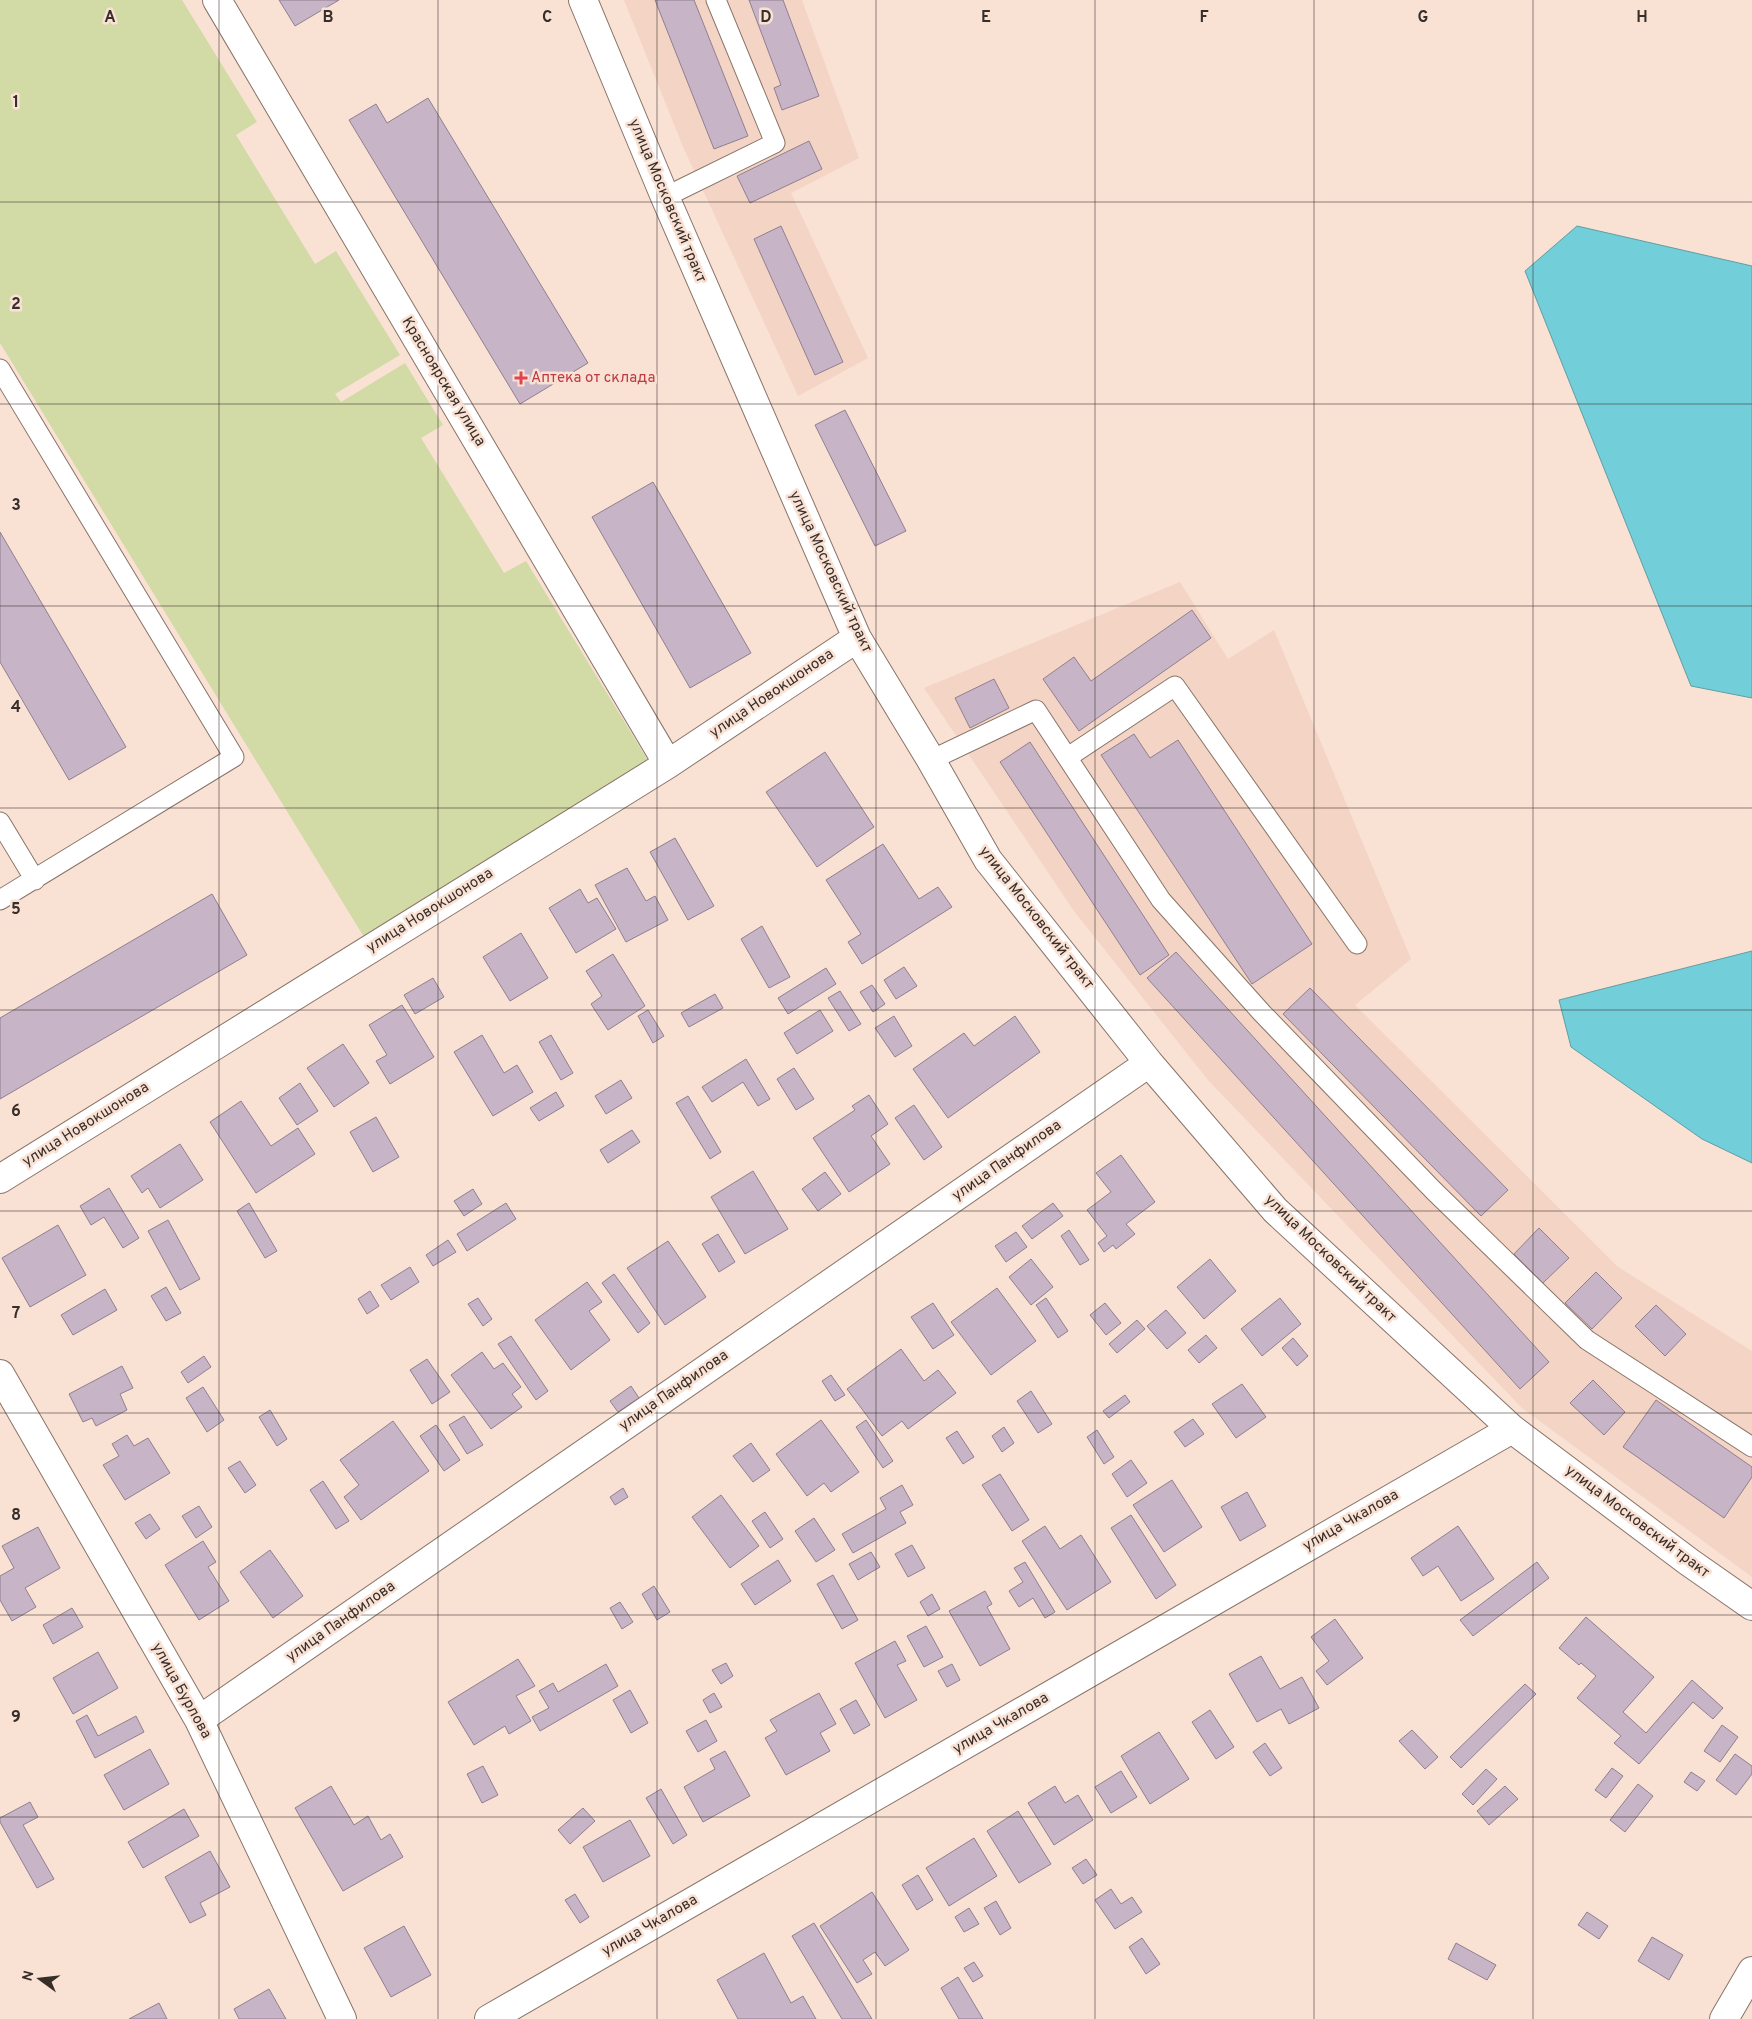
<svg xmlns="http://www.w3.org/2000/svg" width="1752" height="2019" font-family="Overpass,sans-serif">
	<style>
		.built { fill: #f4d4c4 }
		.green { fill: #d2daa6 }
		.water { fill: #72ced8; stroke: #609ea4 }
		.building { fill: #c7b5c7; stroke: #907f90 }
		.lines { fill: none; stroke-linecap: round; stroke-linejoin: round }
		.service-casing { stroke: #897468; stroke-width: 21 }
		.minor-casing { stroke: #897468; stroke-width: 30 }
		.service { stroke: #fff; stroke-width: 19 }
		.minor { stroke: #fff; stroke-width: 28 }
		.grid { fill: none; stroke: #372d29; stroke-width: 1; stroke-opacity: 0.55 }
		.health-dot { fill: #e0444e; stroke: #f9e1d4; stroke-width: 2 }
		.labels { text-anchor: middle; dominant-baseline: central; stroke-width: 5; stroke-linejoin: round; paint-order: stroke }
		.street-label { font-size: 15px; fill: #372d29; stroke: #f9e1d4 }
		.health-label { font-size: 15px; fill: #be3a42; stroke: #f9e1d4; text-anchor: start }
		.grid-label { font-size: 16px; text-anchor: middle; font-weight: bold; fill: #372d29; stroke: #f9e1d4; stroke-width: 5; stroke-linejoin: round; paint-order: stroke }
	</style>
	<rect width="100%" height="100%" fill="#f9e1d4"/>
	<path class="built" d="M 624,0 L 802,0 L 859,158 L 791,193 L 868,358 L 798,396 L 684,149 Z
		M 1180,582 L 1228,659 L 1274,630 L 1411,959 L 1355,1005 L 1618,1267 L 1752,1351 L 1752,1577 L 1522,1408 L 1208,1080 L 1074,911 L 924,688 Z"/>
	<path class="green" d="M 0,0 L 182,0 L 257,122 L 236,135 L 315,264 L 336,251 L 400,355 L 335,394 L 341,402 L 405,363 L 443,425 L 421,438 L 504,573 L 526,561 L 649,762 L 364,937 L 0,343 Z"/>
	<path class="water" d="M 1577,226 L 1752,266 L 1752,698 L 1691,686 L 1525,271 Z
		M 1752,951 L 1752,1163 L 1702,1139 L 1571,1047 L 1559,1000 Z"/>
	<path class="building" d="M 279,0 L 339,0 L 295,26 Z
		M 655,0 L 694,0 L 748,136 L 714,149 Z
		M 749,0 L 783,0 L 819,96 L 782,110 L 774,88 L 781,85 Z
		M 428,98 L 588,363 L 520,404 L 349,120 L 376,104 L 387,123 Z
		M 809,141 L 822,169 L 750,203 L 737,176 Z
		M 781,226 L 843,362 L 815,375 L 754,239 Z
		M 845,410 L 906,531 L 875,546 L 815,425 Z
		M 653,482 L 751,653 L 690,688 L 592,517 Z
		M 0,532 L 126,747 L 69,780 L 0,662 Z
		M 1192,610 L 1211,638 L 1079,731 L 1043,679 L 1074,657 L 1091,681 Z
		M 994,679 L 1009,708 L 970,728 L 955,698 Z
		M 1134,734 L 1150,758 L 1178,740 L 1312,944 L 1252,984 L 1101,755 Z
		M 1030,742 L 1169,955 L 1140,975 L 1000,762 Z
		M 825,752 L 874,827 L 817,867 L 766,792 Z
		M 675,838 L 714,906 L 688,920 L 650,852 Z
		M 883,844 L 919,899 L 938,887 L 952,907 L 862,964 L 848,942 L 861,934 L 826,880 Z
		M 627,868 L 646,901 L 655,896 L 668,920 L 626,942 L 595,885 Z
		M 580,889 L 588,903 L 597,898 L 616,929 L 576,953 L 549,908 Z
		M 212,894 L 247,955 L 0,1099 L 0,1018 Z
		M 762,926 L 790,977 L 769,988 L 741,939 Z
		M 521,933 L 548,978 L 510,1001 L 483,957 Z
		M 1176,952 L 1549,1362 L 1520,1389 L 1147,978 Z
		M 613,954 L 645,1006 L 608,1030 L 591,1004 L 602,996 L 586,971 Z
		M 904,967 L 917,986 L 896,999 L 884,980 Z
		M 826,968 L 836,984 L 788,1014 L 778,998 Z
		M 433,978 L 444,997 L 415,1014 L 404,995 Z
		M 872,985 L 885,1004 L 873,1012 L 860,992 Z
		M 1310,988 L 1508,1190 L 1481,1216 L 1283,1014 Z
		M 840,991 L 861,1024 L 849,1031 L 828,998 Z
		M 715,994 L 723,1008 L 689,1027 L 681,1013 Z
		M 402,1005 L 434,1057 L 390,1084 L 376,1061 L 387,1055 L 369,1025 Z
		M 648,1010 L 664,1036 L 653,1043 L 638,1016 Z
		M 820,1010 L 833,1031 L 797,1054 L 784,1033 Z
		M 894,1016 L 912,1046 L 895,1057 L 875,1028 Z
		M 1015,1016 L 1040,1052 L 948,1118 L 913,1069 L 964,1033 L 974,1046 Z
		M 482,1035 L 504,1073 L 517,1065 L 533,1092 L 493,1116 L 454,1052 Z
		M 551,1035 L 573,1073 L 561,1080 L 539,1042 Z
		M 343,1044 L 369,1083 L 334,1107 L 307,1068 Z
		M 746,1059 L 770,1099 L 758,1106 L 743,1082 L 712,1102 L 702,1087 Z
		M 794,1068 L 814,1099 L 796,1110 L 777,1079 Z
		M 621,1080 L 632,1098 L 606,1114 L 595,1096 Z
		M 300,1083 L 318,1111 L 297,1125 L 279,1098 Z
		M 556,1092 L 564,1106 L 539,1121 L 530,1108 Z
		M 869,1095 L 888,1124 L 871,1136 L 890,1164 L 849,1192 L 813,1138 L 855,1110 L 852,1106 Z
		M 688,1096 L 721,1152 L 710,1159 L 676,1103 Z
		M 241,1101 L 271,1146 L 298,1128 L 315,1154 L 256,1193 L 210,1122 Z
		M 914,1105 L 942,1147 L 924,1160 L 895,1118 Z
		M 376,1117 L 399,1157 L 373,1172 L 350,1132 Z
		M 632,1130 L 640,1142 L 608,1163 L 600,1150 Z
		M 180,1144 L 203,1180 L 160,1208 L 148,1188 L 142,1193 L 131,1176 Z
		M 1121,1155 L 1155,1202 L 1126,1224 L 1135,1234 L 1116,1249 L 1113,1245 L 1104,1252 L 1098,1243 L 1107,1236 L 1087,1210 L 1111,1192 L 1096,1173 Z
		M 753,1171 L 788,1229 L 745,1254 L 711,1197 Z
		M 825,1172 L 841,1194 L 818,1211 L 802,1189 Z
		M 109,1188 L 139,1238 L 123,1248 L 104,1217 L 91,1225 L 80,1206 Z
		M 473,1189 L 482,1204 L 464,1216 L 454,1201 Z
		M 249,1203 L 277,1251 L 265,1258 L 237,1211 Z
		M 506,1203 L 516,1219 L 467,1251 L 457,1234 Z
		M 1053,1203 L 1063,1216 L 1032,1239 L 1022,1226 Z
		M 168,1220 L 200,1279 L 180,1290 L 148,1231 Z
		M 58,1225 L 86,1275 L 30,1307 L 2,1258 Z
		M 1539,1228 L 1569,1258 L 1543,1283 L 1514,1254 Z
		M 1069,1230 L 1089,1260 L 1080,1265 L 1061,1236 Z
		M 1016,1232 L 1027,1247 L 1006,1262 L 995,1246 Z
		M 718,1234 L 735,1262 L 719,1272 L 702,1244 Z
		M 448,1240 L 456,1252 L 433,1266 L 426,1255 Z
		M 668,1241 L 706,1297 L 665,1325 L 627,1268 Z
		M 1031,1259 L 1053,1287 L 1031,1305 L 1009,1277 Z
		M 1210,1259 L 1236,1291 L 1204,1319 L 1177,1287 Z
		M 410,1267 L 419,1282 L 391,1300 L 381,1285 Z
		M 1596,1272 L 1622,1298 L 1592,1329 L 1565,1303 Z
		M 614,1274 L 650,1323 L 638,1333 L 602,1283 Z
		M 587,1282 L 602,1302 L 589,1311 L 610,1340 L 571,1370 L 535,1320 Z
		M 166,1287 L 181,1313 L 166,1321 L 151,1296 Z
		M 997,1288 L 1036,1341 L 991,1375 L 951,1322 Z
		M 105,1289 L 117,1310 L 73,1335 L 61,1315 Z
		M 370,1291 L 379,1306 L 367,1314 L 358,1299 Z
		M 478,1298 L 492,1319 L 483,1326 L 468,1304 Z
		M 1046,1298 L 1068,1331 L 1058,1338 L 1036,1305 Z
		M 1280,1298 L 1301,1324 L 1262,1356 L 1241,1329 Z
		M 933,1303 L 954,1335 L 933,1349 L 911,1317 Z
		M 1105,1303 L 1121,1323 L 1106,1335 L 1090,1315 Z
		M 1656,1305 L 1686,1334 L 1665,1356 L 1635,1326 Z
		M 1166,1310 L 1186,1333 L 1167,1349 L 1147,1326 Z
		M 1137,1320 L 1145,1329 L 1117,1353 L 1109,1344 Z
		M 1206,1335 L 1217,1348 L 1199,1363 L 1188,1350 Z
		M 511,1336 L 548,1391 L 536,1400 L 498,1344 Z
		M 1293,1338 L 1308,1356 L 1297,1366 L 1282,1348 Z
		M 901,1349 L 924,1381 L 938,1370 L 956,1393 L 908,1429 L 902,1421 L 882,1436 L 847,1389 Z
		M 482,1352 L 494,1369 L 503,1363 L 521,1387 L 512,1394 L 522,1407 L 491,1429 L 451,1375 Z
		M 204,1356 L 211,1367 L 188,1383 L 181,1372 Z
		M 427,1359 L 450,1392 L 432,1404 L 410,1370 Z
		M 122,1366 L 133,1388 L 120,1394 L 127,1410 L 96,1426 L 92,1418 L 83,1422 L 69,1394 Z
		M 831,1375 L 845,1395 L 835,1401 L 822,1381 Z
		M 1593,1380 L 1625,1412 L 1604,1435 L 1570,1403 Z
		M 1242,1384 L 1266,1417 L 1236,1438 L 1212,1404 Z
		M 631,1386 L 639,1398 L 618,1412 L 610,1401 Z
		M 203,1387 L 224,1420 L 207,1432 L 186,1398 Z
		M 1031,1391 L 1052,1424 L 1038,1433 L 1017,1401 Z
		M 1125,1395 L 1130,1402 L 1109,1418 L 1103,1411 Z
		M 1656,1400 L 1752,1467 L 1752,1477 L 1724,1518 L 1623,1447 Z
		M 270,1410 L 287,1439 L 277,1446 L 259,1417 Z
		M 464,1416 L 483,1445 L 467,1454 L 449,1425 Z
		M 1193,1419 L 1204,1434 L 1185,1447 L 1174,1432 Z
		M 821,1420 L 859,1472 L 831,1492 L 824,1483 L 807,1496 L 776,1454 Z
		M 866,1420 L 893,1461 L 883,1468 L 856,1427 Z
		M 393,1421 L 429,1471 L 361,1520 L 344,1497 L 359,1485 L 340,1460 Z
		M 436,1425 L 460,1460 L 444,1471 L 420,1436 Z
		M 1004,1427 L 1014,1443 L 1002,1452 L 992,1436 Z
		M 1097,1430 L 1114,1457 L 1104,1464 L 1087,1437 Z
		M 957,1431 L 974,1457 L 963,1464 L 946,1438 Z
		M 127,1435 L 134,1446 L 148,1438 L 170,1473 L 125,1500 L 103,1465 L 119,1456 L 112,1444 Z
		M 751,1443 L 770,1470 L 753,1482 L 733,1456 Z
		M 1131,1460 L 1147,1483 L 1127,1497 L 1112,1474 Z
		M 240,1461 L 256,1485 L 245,1493 L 228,1468 Z
		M 1000,1474 L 1029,1520 L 1012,1531 L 982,1485 Z
		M 1172,1480 L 1202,1527 L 1164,1552 L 1133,1505 Z
		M 323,1481 L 349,1521 L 336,1529 L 310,1490 Z
		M 902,1485 L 913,1505 L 900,1512 L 906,1523 L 853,1553 L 842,1534 L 886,1509 L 880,1498 Z
		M 623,1488 L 628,1497 L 615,1505 L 610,1497 Z
		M 1247,1492 L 1266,1526 L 1240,1541 L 1221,1507 Z
		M 721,1495 L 759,1546 L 730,1568 L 692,1517 Z
		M 199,1506 L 212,1527 L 196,1538 L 182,1516 Z
		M 765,1512 L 783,1539 L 770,1548 L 752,1521 Z
		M 150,1514 L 160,1529 L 146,1539 L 135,1523 Z
		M 1131,1515 L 1176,1585 L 1156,1599 L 1111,1528 Z
		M 814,1518 L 835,1550 L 816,1562 L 795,1531 Z
		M 1045,1526 L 1060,1549 L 1081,1535 L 1111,1582 L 1067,1610 L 1022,1541 Z
		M 1458,1526 L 1494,1579 L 1461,1601 L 1438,1566 L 1423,1576 L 1411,1558 Z
		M 38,1527 L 60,1568 L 25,1588 L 36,1607 L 12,1621 L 0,1600 L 0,1576 L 14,1568 L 2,1546 Z
		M 203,1541 L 216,1562 L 208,1567 L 229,1601 L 199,1620 L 165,1565 Z
		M 912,1545 L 925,1568 L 908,1577 L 895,1554 Z
		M 270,1550 L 303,1596 L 273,1618 L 240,1572 Z
		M 871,1552 L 880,1567 L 858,1580 L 849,1564 Z
		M 778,1560 L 791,1581 L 755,1605 L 741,1584 Z
		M 1025,1562 L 1055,1612 L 1045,1618 L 1033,1598 L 1019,1607 L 1009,1591 L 1023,1582 L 1014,1568 Z
		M 1537,1562 L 1549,1578 L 1473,1636 L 1460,1620 Z
		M 833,1575 L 858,1620 L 842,1629 L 817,1584 Z
		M 654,1586 L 670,1612 L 657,1620 L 642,1594 Z
		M 985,1591 L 992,1604 L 987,1607 L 1010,1649 L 980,1666 L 949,1611 Z
		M 932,1594 L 940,1609 L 928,1616 L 920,1602 Z
		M 620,1602 L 633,1622 L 622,1629 L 610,1608 Z
		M 72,1608 L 83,1627 L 53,1644 L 43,1625 Z
		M 1586,1617 L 1654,1677 L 1623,1712 L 1646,1733 L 1692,1680 L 1723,1708 L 1713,1719 L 1693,1702 L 1639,1764 L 1614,1743 L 1621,1736 L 1577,1698 L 1596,1676 L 1581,1663 L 1579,1665 L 1559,1648 Z
		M 1335,1619 L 1363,1658 L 1327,1685 L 1316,1671 L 1329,1661 L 1311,1637 Z
		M 926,1626 L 943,1657 L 924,1667 L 907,1636 Z
		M 895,1641 L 906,1661 L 897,1665 L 917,1700 L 885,1718 L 855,1663 Z
		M 98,1652 L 118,1688 L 73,1714 L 53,1678 Z
		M 1261,1656 L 1280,1689 L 1302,1677 L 1319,1708 L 1289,1724 L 1281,1709 L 1257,1722 L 1229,1674 Z
		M 518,1659 L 535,1686 L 516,1696 L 531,1721 L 509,1734 L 505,1726 L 474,1745 L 448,1702 Z
		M 726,1663 L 733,1676 L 721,1684 L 712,1670 Z
		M 606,1664 L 618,1686 L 540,1731 L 532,1717 L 549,1708 L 539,1691 L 553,1683 L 558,1692 Z
		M 952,1664 L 960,1680 L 947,1687 L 938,1671 Z
		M 1525,1684 L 1536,1694 L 1461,1768 L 1450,1757 Z
		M 630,1690 L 648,1723 L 631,1733 L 613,1700 Z
		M 714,1693 L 722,1707 L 710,1713 L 703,1700 Z
		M 819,1693 L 836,1724 L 820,1733 L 830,1751 L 786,1775 L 765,1738 L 777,1731 L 770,1720 Z
		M 856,1700 L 870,1725 L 854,1734 L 840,1709 Z
		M 1210,1710 L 1234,1747 L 1216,1759 L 1192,1722 Z
		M 87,1715 L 98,1736 L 136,1716 L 144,1732 L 95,1758 L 76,1721 Z
		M 706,1720 L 717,1741 L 698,1752 L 686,1731 Z
		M 1722,1725 L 1738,1737 L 1720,1762 L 1704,1751 Z
		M 1412,1730 L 1438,1757 L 1425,1769 L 1399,1741 Z
		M 1159,1732 L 1189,1779 L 1150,1804 L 1121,1756 Z
		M 1265,1743 L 1282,1768 L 1270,1776 L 1253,1752 Z
		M 150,1749 L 169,1784 L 124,1810 L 104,1775 Z
		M 725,1751 L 750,1796 L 703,1822 L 684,1787 L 715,1769 L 710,1759 Z
		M 1735,1754 L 1752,1766 L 1752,1774 L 1736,1795 L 1716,1780 Z
		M 483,1766 L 498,1795 L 482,1803 L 467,1774 Z
		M 1612,1768 L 1623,1776 L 1606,1798 L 1595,1790 Z
		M 1486,1769 L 1497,1779 L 1473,1805 L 1462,1794 Z
		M 1121,1771 L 1137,1797 L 1111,1813 L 1095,1787 Z
		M 1691,1772 L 1705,1781 L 1697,1791 L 1684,1782 Z
		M 1638,1784 L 1653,1796 L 1625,1832 L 1610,1820 Z
		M 331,1786 L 354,1825 L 368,1816 L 381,1840 L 390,1834 L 403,1857 L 343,1891 L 295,1808 Z
		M 1055,1786 L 1065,1803 L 1078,1795 L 1093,1820 L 1054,1845 L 1028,1803 Z
		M 1505,1786 L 1518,1799 L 1489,1825 L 1477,1811 Z
		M 661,1789 L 687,1835 L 673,1844 L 646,1798 Z
		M 30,1802 L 38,1817 L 23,1825 L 54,1879 L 37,1888 L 0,1822 L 0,1818 Z
		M 583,1808 L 595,1821 L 570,1844 L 558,1830 Z
		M 184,1809 L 199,1836 L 143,1868 L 128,1842 Z
		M 1018,1811 L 1051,1864 L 1019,1883 L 987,1831 Z
		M 630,1820 L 650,1856 L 603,1882 L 583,1847 Z
		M 974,1838 L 997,1876 L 949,1906 L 926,1868 Z
		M 210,1851 L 230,1887 L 200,1903 L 206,1915 L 190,1923 L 165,1877 Z
		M 1086,1859 L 1097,1875 L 1083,1884 L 1072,1868 Z
		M 918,1875 L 933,1900 L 917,1910 L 902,1885 Z
		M 1111,1889 L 1121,1904 L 1132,1897 L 1142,1912 L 1115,1929 L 1095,1900 Z
		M 872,1892 L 909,1950 L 885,1966 L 875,1952 L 863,1960 L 872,1974 L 857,1983 L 820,1926 Z
		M 575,1894 L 589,1917 L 580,1923 L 565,1900 Z
		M 996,1901 L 1011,1928 L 1000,1935 L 984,1908 Z
		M 969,1908 L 979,1924 L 964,1932 L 955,1917 Z
		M 1587,1912 L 1608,1926 L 1599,1939 L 1578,1925 Z
		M 814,1923 L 872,2019 L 842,2019 L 792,1936 Z
		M 404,1926 L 431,1975 L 391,1997 L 364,1948 Z
		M 1652,1937 L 1683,1955 L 1669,1980 L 1638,1961 Z
		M 1142,1938 L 1160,1964 L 1146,1974 L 1129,1947 Z
		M 1456,1943 L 1496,1965 L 1487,1980 L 1448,1959 Z
		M 764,1953 L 791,2003 L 803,1996 L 816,2019 L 738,2019 L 717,1980 Z
		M 974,1962 L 983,1976 L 973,1982 L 964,1968 Z
		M 958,1977 L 983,2019 L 959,2019 L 941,1988 Z
		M 269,1989 L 286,2019 L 239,2019 L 234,2009 Z
		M 159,2003 L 167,2019 L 129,2019 Z"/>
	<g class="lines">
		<g class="service-casing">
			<path id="service" d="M 665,197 L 775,143 L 716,0
				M 0,369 L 234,757 L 0,900
				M 1068,757 L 1175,686 L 1357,944
				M 931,760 L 1036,710 L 1161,900 L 1262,1013 L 1434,1191 L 1587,1340 L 1752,1447
				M 0,822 L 35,880"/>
		</g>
		<g class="minor-casing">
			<path id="minor" d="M 217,0 L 668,764
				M 583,0 L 665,197 L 857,638 L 931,760 L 988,860 L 1149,1063 L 1275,1210 L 1512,1429 L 1689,1562 L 1752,1606
				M 0,1179 L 668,764 L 857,638
				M 0,1374 L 199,1720 L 342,2019
				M 199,1720 L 1149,1063
				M 489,2019 L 1512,1429
				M 1724,2019 L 1752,1971"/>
		</g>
		<use href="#service" class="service"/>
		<use href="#minor" class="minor"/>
	</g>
	<path class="grid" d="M 219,0 L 219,2019M 438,0 L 438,2019M 657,0 L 657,2019M 876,0 L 876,2019M 1095,0 L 1095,2019M 1314,0 L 1314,2019M 1533,0 L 1533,2019M 0,202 L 1752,202M 0,404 L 1752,404M 0,606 L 1752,606M 0,808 L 1752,808M 0,1010 L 1752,1010M 0,1211 L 1752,1211M 0,1413 L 1752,1413M 0,1615 L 1752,1615M 0,1817 L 1752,1817"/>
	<path class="health-dot" d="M518.5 370.5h5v5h5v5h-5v5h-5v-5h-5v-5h5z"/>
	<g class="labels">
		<g class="street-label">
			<text transform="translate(667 201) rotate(67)">улица Московский тракт</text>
			<text transform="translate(443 382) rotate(59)">Красноярская улица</text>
			<text transform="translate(830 572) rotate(65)">улица Московский тракт</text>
			<text transform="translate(772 694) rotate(-34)">улица Новокшонова</text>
			<text transform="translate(430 911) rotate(-32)">улица Новокшонова</text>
			<text transform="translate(1036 918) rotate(52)">улица Московский тракт</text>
			<text transform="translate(86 1125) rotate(-32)">улица Новокшонова</text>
			<text transform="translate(1007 1161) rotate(-35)">улица Панфилова</text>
			<text transform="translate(1330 1259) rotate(44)">улица Московский тракт</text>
			<text transform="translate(674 1391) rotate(-35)">улица Панфилова</text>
			<text transform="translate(1351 1521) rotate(-30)">улица Чкалова</text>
			<text transform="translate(1637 1522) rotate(37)">улица Московский тракт</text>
			<text transform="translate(341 1622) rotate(-35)">улица Панфилова</text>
			<text transform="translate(181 1691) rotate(61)">улица Бурлова</text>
			<text transform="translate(1001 1724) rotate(-30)">улица Чкалова</text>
			<text transform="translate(650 1926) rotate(-30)">улица Чкалова</text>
		</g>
		<g class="health-label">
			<text x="531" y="378">Аптека от склада</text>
		</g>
	</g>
	<g class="grid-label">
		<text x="110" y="22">A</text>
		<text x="328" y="22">B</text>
		<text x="547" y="22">C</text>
		<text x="766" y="22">D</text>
		<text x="986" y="22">E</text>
		<text x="1204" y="22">F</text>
		<text x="1423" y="22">G</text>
		<text x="1642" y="22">H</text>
		<text x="16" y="107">1</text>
		<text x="16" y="309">2</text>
		<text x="16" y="510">3</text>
		<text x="16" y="712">4</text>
		<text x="16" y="914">5</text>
		<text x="16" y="1116">6</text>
		<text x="16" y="1318">7</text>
		<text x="16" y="1520">8</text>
		<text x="16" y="1722">9</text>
	</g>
	<g transform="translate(40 1979) rotate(285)" stroke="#f9e1d4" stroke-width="4" paint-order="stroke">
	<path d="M0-4L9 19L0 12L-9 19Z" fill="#372d29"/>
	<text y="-8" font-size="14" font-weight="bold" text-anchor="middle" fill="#372d29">N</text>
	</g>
</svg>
